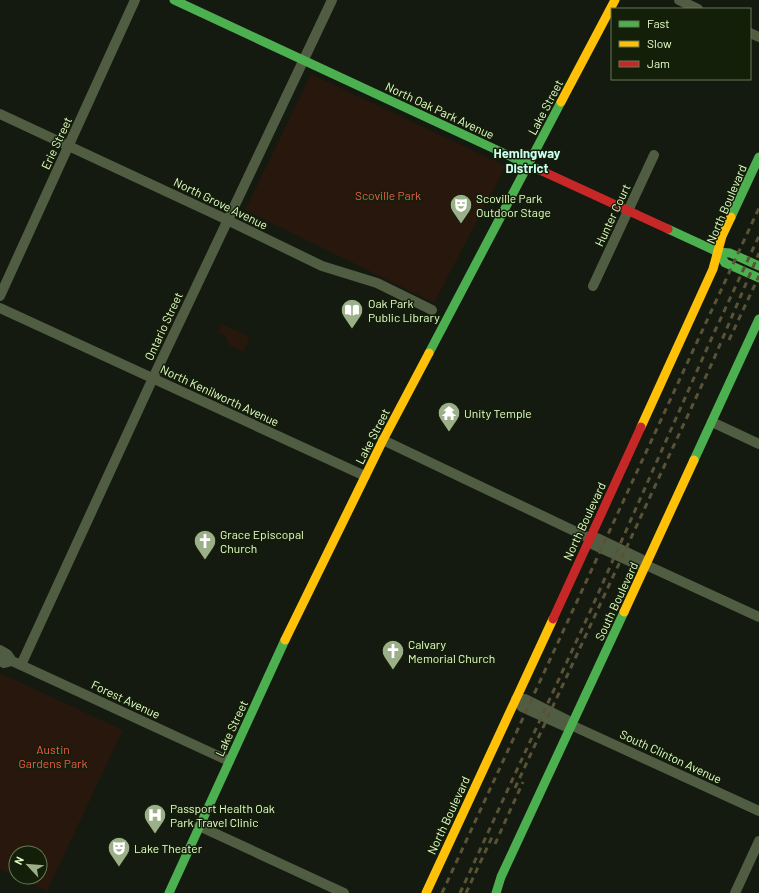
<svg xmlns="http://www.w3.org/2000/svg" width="759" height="893" font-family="Barlow,sans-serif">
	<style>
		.green { fill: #27170d }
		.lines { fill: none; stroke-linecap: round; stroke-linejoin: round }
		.street { stroke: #515d42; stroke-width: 10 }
		.fast { stroke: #4caf50; stroke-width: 9 }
		.slow { stroke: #ffc107; stroke-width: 9 }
		.jam { stroke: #c62828; stroke-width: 9 }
		.rail { stroke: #595237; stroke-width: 3; stroke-dasharray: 6 5; stroke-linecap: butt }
		.labels { text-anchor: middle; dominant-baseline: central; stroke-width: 3; stroke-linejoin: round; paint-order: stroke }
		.street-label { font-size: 12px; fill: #e4ffc9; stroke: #141f0a }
		.park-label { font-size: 12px; fill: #eb5d49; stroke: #141f0a }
		.poi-label { font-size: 12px; fill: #e4ffc9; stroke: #141f0a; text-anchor: start }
		.neighbourhood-label { font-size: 13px; font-weight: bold; fill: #cbfff1; stroke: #141f0a }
	</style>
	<rect width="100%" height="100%" fill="#141a0f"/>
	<path class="green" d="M 311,74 L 506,166 L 434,303 L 245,210 Z
		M 221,324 L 250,337 L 243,352 L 229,345 L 225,336 L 218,332 Z
		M 0,673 L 123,730 L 47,891 L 17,877 L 40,877 L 40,853 L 16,853 L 16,877 L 0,869 Z"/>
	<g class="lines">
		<path class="street" d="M 679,0 L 698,9
			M 750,33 L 759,37
			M 0,114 L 219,216 L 322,266 L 377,283 L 432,310
			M 593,286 L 654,155
			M 0,296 L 135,0
			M 0,308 L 365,476
			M 712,422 L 759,444
			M 383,440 L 589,538 L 597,538 L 641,559 L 646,565 L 759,617
			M 589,538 L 594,545 L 638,565 L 646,565
			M 0,650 L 7,654 L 12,661 L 229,761
			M 0,661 L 4,663 L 12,661
			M 21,665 L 153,378 L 332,0
			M 516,699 L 525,699 L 567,720 L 571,725 L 759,811
			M 516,699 L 522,707 L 564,726 L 571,725
			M 199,826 L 344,893
			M 735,893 L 759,841"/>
		<path class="fast" d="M 174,0 L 542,171
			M 731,217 L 759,157
			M 668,229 L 718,252 L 730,253 L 759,266
			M 718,252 L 725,263 L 759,278
			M 429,353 L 561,102
			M 694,460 L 759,319
			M 169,893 L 285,640
			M 496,893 L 501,877 L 624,612"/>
		<path class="slow" d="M 561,102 L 615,0
			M 641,427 L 713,269 L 722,236 L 731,217
			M 624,612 L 694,460
			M 285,640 L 383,440 L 429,353
			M 426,893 L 553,619"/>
		<path class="jam" d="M 542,171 L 668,229
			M 553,619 L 641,427"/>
		<path class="rail" d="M 729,340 L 759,276
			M 515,788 L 713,361 L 759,253
			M 495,844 L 523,782
			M 442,893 L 759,208
			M 460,893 L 589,614 L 713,335 L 759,236
			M 466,893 L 493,835"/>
	</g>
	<defs>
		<g id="theatre-pin" transform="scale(1.15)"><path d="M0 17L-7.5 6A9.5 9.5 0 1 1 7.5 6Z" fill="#9baf88" stroke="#141f0a"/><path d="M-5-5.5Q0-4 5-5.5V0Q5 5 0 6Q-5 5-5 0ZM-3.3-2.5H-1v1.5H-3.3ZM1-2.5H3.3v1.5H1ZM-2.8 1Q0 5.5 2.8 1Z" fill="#fff"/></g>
		<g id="library-pin" transform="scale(1.15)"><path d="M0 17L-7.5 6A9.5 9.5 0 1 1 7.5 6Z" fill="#9baf88" stroke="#141f0a"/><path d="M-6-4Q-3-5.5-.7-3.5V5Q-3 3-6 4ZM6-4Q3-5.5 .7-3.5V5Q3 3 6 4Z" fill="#fff"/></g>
		<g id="temple-pin" transform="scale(1.15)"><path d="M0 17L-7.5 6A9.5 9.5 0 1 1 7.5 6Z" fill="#9baf88" stroke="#141f0a"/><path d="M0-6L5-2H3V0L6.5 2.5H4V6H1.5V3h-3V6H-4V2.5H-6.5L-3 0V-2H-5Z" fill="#fff"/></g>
		<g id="church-pin" transform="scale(1.15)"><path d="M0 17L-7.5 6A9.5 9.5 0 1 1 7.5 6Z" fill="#9baf88" stroke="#141f0a"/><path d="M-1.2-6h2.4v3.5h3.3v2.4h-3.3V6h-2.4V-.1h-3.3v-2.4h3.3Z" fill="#fff"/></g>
		<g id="hospital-pin" transform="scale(1.15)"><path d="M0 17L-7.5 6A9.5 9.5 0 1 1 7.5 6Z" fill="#9baf88" stroke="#141f0a"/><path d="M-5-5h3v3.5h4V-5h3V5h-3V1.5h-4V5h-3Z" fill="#fff"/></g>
	</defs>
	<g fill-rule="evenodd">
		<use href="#theatre-pin" x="461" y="205"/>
		<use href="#library-pin" x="352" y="310"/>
		<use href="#temple-pin" x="449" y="413"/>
		<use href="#church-pin" x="205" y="541"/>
		<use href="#church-pin" x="393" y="651"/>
		<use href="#hospital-pin" x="155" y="815"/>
		<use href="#theatre-pin" x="119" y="848"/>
	</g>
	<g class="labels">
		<g class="street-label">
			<text transform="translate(545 107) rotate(-62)">Lake Street</text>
			<text transform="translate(440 110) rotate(25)">North Oak Park Avenue</text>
			<text transform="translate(56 143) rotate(-65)">Erie Street</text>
			<text transform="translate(221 203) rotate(26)">North Grove Avenue</text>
			<text transform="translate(726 204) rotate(-67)">North Boulevard</text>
			<text transform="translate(612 215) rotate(-65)">Hunter Court</text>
			<text transform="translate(163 326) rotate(-65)">Ontario Street</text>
			<text transform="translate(220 395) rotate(25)">North Kenilworth Avenue</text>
			<text transform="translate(372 436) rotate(-63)">Lake Street</text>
			<text transform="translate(584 521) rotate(-65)">North Boulevard</text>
			<text transform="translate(616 601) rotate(-65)">South Boulevard</text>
			<text transform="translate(126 699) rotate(25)">Forest Avenue</text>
			<text transform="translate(231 728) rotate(-65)">Lake Street</text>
			<text transform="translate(671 756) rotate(25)">South Clinton Avenue</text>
			<text transform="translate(448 815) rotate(-65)">North Boulevard</text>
		</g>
		<g class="park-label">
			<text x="388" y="195">Scoville Park</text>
			<text x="53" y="749">Austin<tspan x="53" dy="14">Gardens Park</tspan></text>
		</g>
		<g class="poi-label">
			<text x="476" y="198">Scoville Park<tspan x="476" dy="14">Outdoor Stage</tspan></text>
			<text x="368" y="303">Oak Park<tspan x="368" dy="14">Public Library</tspan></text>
			<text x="464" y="413">Unity Temple</text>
			<text x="220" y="534">Grace Episcopal<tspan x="220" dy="14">Church</tspan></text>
			<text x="408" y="644">Calvary<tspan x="408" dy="14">Memorial Church</tspan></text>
			<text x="170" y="808">Passport Health Oak<tspan x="170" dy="14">Park Travel Clinic</tspan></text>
			<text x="134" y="848">Lake Theater</text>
		</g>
		<g class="neighbourhood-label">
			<text x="527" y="153">Hemingway<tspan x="527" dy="15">District</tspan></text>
		</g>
	</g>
	<rect x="611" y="8" width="140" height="72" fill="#141f0a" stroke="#677956"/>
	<rect x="619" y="21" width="20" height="6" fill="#4caf50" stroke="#677956"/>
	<text x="647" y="28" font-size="12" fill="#e4ffc9">Fast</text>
	<rect x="619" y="41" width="20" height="6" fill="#ffc107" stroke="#677956"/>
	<text x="647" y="48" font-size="12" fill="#e4ffc9">Slow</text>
	<rect x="619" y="61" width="20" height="6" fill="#c62828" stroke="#677956"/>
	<text x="647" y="68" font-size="12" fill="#e4ffc9">Jam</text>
	<g transform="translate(28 865) rotate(296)"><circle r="19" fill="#141f0a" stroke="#677956"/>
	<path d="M0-3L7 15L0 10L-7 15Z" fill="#9baf88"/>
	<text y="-6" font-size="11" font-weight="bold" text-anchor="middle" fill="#e4ffc9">N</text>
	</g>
</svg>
